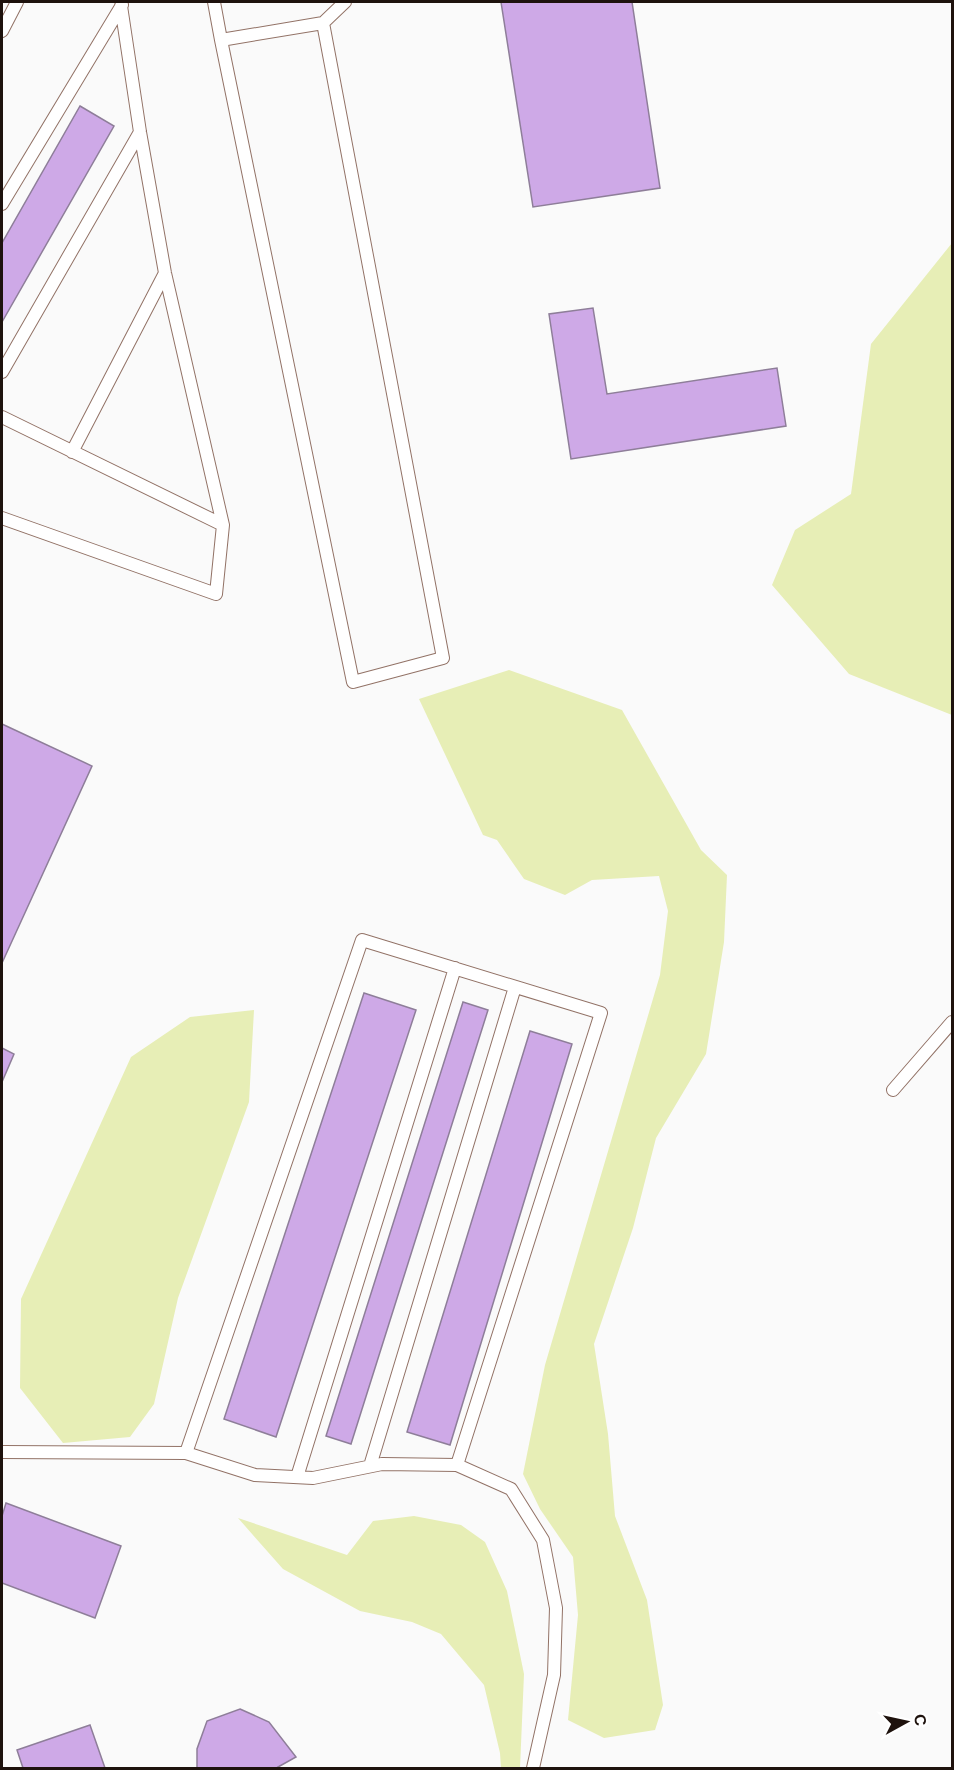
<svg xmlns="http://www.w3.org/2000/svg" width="954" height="1770" font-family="'Work Sans',sans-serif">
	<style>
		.green { fill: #e7eeb6 }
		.building { fill: #cea9e7; stroke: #8e7e99; stroke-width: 1.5 }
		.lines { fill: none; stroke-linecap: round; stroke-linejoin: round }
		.lane-casing { stroke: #927266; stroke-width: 14 }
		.lane { stroke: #fff; stroke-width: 12 }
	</style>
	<rect width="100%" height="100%" fill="#fafafa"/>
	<path class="green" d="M 952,243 L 952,715 L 849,674 L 772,585 L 795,530 L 851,494 L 871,344 Z
		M 509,670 L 622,710 L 701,850 L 727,875 L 724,942 L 706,1054 L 656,1138 L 633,1228 L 594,1344 L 608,1434 L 615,1516 L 647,1600 L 663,1705 L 655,1730 L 604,1738 L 568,1720 L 578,1615 L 573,1557 L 540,1509 L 523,1474 L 545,1365 L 660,975 L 668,911 L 659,876 L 592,880 L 565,895 L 524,879 L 497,840 L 483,835 L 419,699 Z
		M 254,1010 L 249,1102 L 178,1298 L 154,1404 L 130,1437 L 63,1443 L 20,1388 L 21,1299 L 131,1057 L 190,1017 Z
		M 414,1516 L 461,1525 L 485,1542 L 507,1591 L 524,1674 L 520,1768 L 501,1768 L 500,1753 L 484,1685 L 441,1634 L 412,1622 L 360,1611 L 283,1569 L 238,1518 L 347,1555 L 373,1521 Z"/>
	<path class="building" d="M 501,2 L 632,2 L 660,188 L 533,207 Z
		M 80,106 L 114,126 L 2,322 L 2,243 Z
		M 593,308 L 607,394 L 777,368 L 786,426 L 571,459 L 549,314 Z
		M 2,724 L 92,766 L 2,963 Z
		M 364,993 L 416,1010 L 276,1437 L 224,1419 Z
		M 463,1002 L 488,1010 L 351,1444 L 326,1436 Z
		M 530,1031 L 572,1044 L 450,1445 L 407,1432 Z
		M 2,1048 L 14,1054 L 2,1082 Z
		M 6,1503 L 121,1546 L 95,1618 L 2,1583 L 2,1516 Z
		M 240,1709 L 269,1722 L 296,1757 L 278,1767 L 279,1768 L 197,1768 L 197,1749 L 207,1721 Z
		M 90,1725 L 105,1768 L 23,1768 L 17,1750 Z"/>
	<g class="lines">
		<g class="lane-casing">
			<path id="lane" d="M 214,2 L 221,40 L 353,682 L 443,658 L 323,23 L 221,40
				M 323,23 L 345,2
				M 2,31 L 17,2
				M 2,204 L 122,5
				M 2,372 L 140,132
				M 2,417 L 223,525
				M 72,452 L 165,273
				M 2,518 L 216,594 L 223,525 L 165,273 L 140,132 L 121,6
				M 893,1090 L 952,1022
				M 2,1452 L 186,1453 L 255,1475 L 313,1478 L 382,1464 L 457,1465 L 511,1489 L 543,1540 L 556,1608 L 554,1675 L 533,1768
				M 186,1453 L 362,940 L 601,1013 L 457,1465
				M 370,1466 L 515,987
				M 297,1477 L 455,968"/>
		</g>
		<use href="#lane" class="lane"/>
	</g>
	<rect width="954" height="1770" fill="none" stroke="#1e120d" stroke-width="6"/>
	<g transform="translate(906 1722) rotate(82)" stroke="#ffffff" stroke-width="4.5" paint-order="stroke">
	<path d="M0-4.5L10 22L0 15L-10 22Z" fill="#1e120d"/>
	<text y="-9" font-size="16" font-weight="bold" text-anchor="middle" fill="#1e120d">С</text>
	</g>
</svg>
